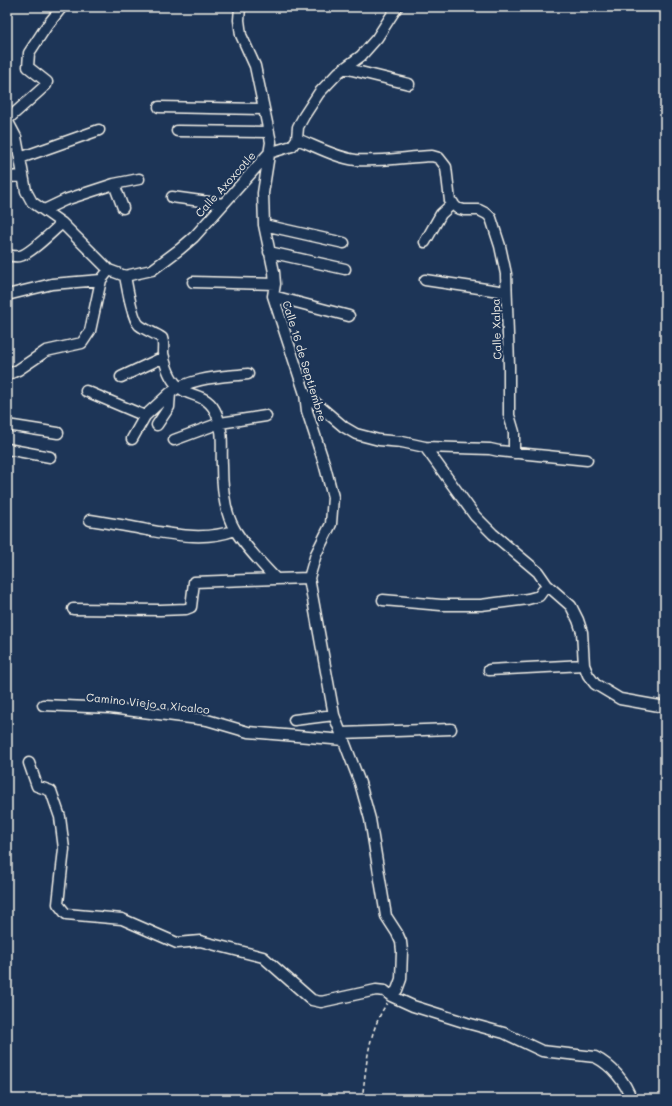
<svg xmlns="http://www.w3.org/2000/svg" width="672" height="1106" font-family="Mali,sans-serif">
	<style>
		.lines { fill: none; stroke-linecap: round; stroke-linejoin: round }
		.minor-casing { stroke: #f4f1e8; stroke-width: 13 }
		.path { stroke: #f4f1e8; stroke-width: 1.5; stroke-dasharray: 4 3; stroke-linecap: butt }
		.minor { stroke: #1d3557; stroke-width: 10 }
		.labels { text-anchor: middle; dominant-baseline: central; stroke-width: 4; stroke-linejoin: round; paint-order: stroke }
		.street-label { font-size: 11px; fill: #f4f1e8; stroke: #1d3557 }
	</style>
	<rect width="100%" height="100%" fill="#1d3557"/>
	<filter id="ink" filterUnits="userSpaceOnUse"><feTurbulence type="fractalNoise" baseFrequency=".025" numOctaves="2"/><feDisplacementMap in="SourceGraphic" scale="8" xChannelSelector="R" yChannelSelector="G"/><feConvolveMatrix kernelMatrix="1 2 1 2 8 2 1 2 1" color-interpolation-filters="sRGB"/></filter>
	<g filter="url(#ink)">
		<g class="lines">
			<g class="minor-casing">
				<path id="minor" d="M 240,7 L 239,20 L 241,35 L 255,66 L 271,142 L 263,193 L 264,225 L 274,272 L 275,284 L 273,296 L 305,394 L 307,411 L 324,463 L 333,497 L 331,524 L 316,554 L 309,578 L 334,715 L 360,783 L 370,819 L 386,916 L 397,933 L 401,942 L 402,951 L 401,979 L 397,990 L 391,996
					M 344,68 L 409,84
					M 159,107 L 263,109
					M 7,120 L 16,137 L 26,191 L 32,202 L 62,223 L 109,270 L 125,276 L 152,270 L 180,249 L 194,237 L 269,153 L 292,146 L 297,139 L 298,127 L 304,116 L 319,93 L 339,72 L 361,56 L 377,38 L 397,7
					M 7,120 L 46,85 L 47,82 L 28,67 L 29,53 L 46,27 L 62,7
					M 177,131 L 269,132
					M 297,139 C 315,146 337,158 356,160 C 381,162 407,157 432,156 L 439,158 L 446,167 L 450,201 L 457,208 L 464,210 L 479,210 L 487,214 L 491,218 L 500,246 L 506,274 L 509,366 L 509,415 L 514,432 L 514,453
					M 20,158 L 99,130
					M 7,177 L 23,176
					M 114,184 L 139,179
					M 172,197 L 223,204
					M 44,210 L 65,200 L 114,184 L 123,208
					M 264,225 L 344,243
					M 425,242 L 441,214 L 453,203
					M 269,252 L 345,269
					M 7,255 C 11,256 15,257 20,256 C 30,254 53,231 62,223
					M 125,276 C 127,286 132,318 139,325 C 145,330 155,333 162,338 C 164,343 163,347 163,353 C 164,362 169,376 175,383 C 188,400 207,390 217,415 C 224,432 221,448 222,465 C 222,487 224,512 235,530 C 246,548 262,564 276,579 L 309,578
					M 425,280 L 506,292
					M 193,282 L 275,284
					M 7,295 L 52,284 L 101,280
					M 273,296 L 349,316
					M 7,375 L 18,370 L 46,351 L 82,343 L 90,331 L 101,280 L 109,270
					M 121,377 L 164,357
					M 86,391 L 145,416 L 132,439
					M 305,394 L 344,427 L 356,434 L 379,440 L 402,442 L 425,447 L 490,449 L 499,451 L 587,460
					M 145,416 L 170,393
					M 7,425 L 58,433
					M 157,425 L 169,407 L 170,393 C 192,377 222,377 248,374
					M 174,440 L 220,423 L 266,416
					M 425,447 L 475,516 L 493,534 L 538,572 L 547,585 L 571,606 L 578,620 L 582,632 L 584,665 L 588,675 L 595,684 L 620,699 L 665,707
					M 7,449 L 50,457
					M 90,520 C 109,523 128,526 147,530 C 176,535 206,541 235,530
					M 383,600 L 441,605 L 481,605 L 528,599 L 539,596 L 547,585
					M 73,609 L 160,610 L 186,609 L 191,607 L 194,582 L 276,579
					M 489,670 L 584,665
					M 43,705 L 110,708 L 207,720 L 248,732 L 344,740
					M 294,720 L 334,715
					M 341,733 L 451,729
					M 29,763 L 37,786 L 51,791 L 60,817 L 64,849 L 58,904 L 66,914 L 122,919 L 177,943 L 200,941 L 263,957 L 312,1000 L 321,1002 L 376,990 L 385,991 L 391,996 L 413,1006 L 467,1023 L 504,1033 L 542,1051 L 595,1057 C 611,1065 626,1082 631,1099"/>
			</g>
			<path class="path" d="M 362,1099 C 367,1064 367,1034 387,1003"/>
			<use href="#minor" class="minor"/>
		</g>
	</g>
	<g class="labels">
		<g class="street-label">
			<text transform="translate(225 184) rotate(-48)">Calle Axoxcotle</text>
			<text transform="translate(496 329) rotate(-92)">Calle Xalpa</text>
			<text transform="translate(305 361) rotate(73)">Calle 16 de Septiembre</text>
			<text transform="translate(148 703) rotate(6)">Camino Viejo a Xicalco</text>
		</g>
	</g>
	<rect width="672" height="1106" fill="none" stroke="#1d3557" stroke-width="24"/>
	<rect x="12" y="12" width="648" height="1082" fill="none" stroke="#f4f1e8" stroke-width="1.5" filter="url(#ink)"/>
</svg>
